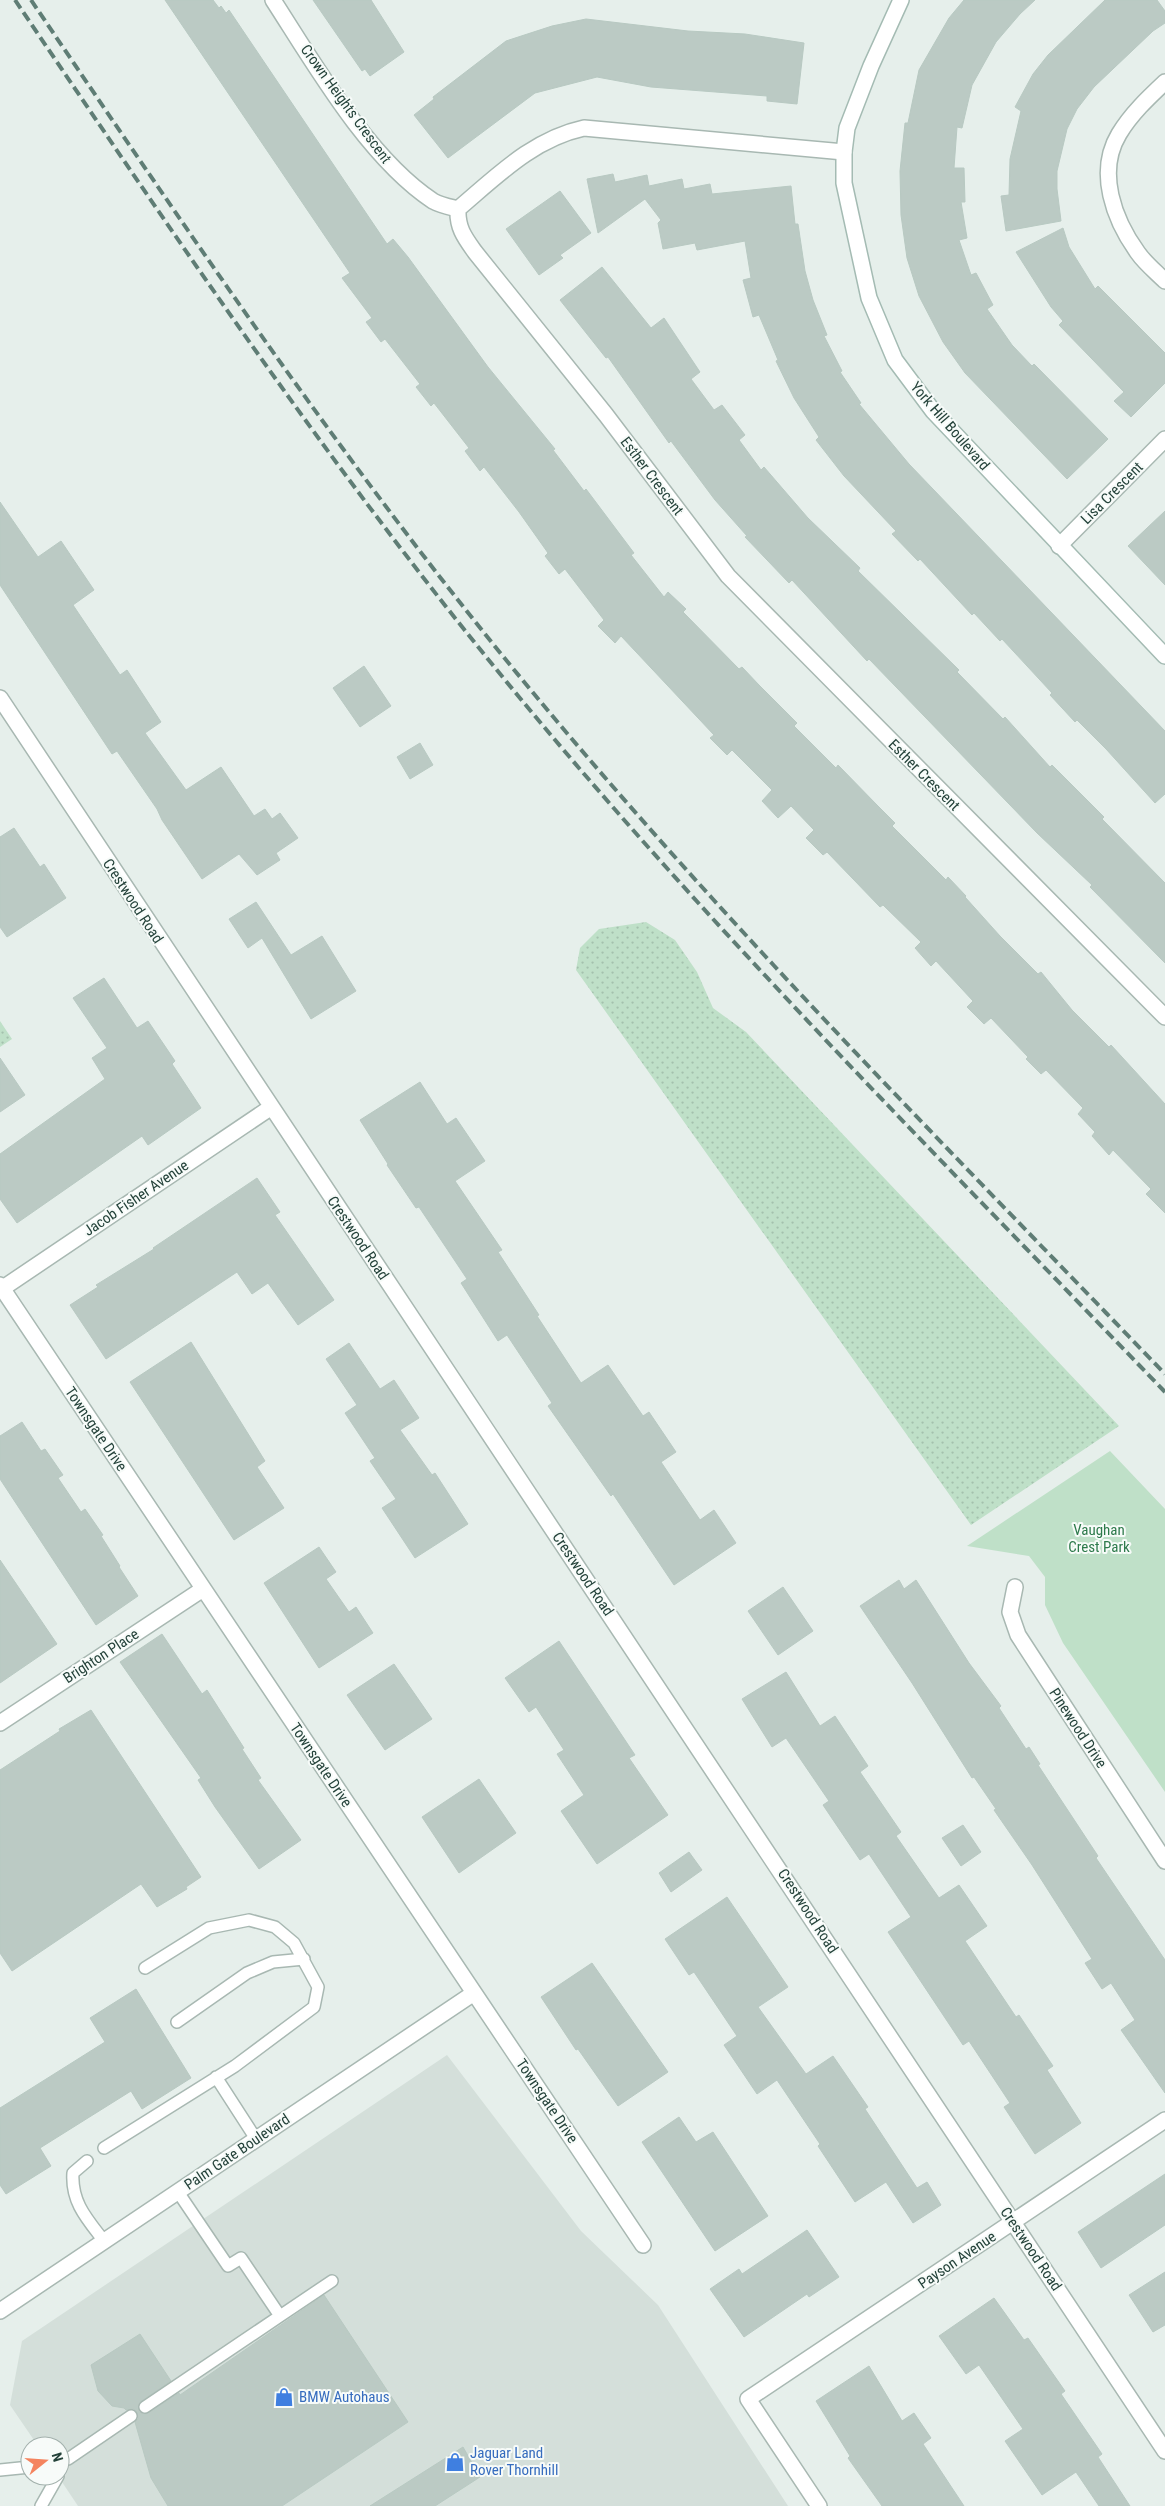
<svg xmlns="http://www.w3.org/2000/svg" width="1165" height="2506" font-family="'Roboto Condensed',sans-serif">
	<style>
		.built { fill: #d4dfda }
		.grass { fill: url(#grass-dots) }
		.park { fill: #bfe0c8 }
		.building { fill: #bbcac4; stroke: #b8c9c2 }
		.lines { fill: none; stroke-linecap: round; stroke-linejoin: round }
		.lane-casing { stroke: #a8b8b2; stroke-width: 14 }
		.street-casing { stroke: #a8b8b2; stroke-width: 18 }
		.secondary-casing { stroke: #a4bbb3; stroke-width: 18 }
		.lane { stroke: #fff; stroke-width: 11 }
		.street { stroke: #fff; stroke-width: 15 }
		.secondary { stroke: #fff; stroke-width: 15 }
		.rail { stroke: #5f7d75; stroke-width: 4; stroke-dasharray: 10 5; stroke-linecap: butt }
		.labels { text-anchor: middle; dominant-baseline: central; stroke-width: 4; stroke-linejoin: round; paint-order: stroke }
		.street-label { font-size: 15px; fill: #24423a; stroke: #f7fbf9 }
		.park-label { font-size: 15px; fill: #2d7a4b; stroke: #f7fbf9 }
		.shop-label { font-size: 15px; fill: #366cbe; stroke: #f7fbf9; text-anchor: start }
	</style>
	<defs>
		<pattern id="grass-dots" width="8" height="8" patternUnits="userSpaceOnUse" patternTransform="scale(1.25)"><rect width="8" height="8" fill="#bfe0c8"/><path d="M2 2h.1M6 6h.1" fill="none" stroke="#a4c1ad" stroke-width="1.8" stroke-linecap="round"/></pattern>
	</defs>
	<rect width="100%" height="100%" fill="#e6efeb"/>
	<path class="built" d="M 447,2055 L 581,2231 L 658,2305 L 788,2506 L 78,2506 L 58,2476 L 60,2476 L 60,2446 L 38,2446 L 10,2405 L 22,2341 Z"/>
	<path class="grass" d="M 646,922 L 675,940 L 697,972 L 713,1008 L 746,1032 L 1119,1426 L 971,1525 L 576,970 L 580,948 L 599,929 Z
		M 0,1021 L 12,1039 L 0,1047 Z"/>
	<path class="park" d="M 1110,1451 L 1165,1509 L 1165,1792 L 1063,1643 L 1045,1605 L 1045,1577 L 1029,1556 L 967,1546 Z"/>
	<path class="building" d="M 165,0 L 213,0 L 219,8 L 221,6 L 226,13 L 229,10 L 387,244 L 393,239 L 408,257 L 488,367 L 555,449 L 553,450 L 584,491 L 586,489 L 634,553 L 631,555 L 664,597 L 668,592 L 686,609 L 683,612 L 739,669 L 742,667 L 759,685 L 797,723 L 794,726 L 836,768 L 838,765 L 877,805 L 895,823 L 892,826 L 946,880 L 948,877 L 966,896 L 965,897 L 1000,936 L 1038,974 L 1041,972 L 1072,1010 L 1109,1047 L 1111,1045 L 1165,1104 L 1165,1213 L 1146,1194 L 1151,1189 L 1113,1150 L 1109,1155 L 1092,1136 L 1095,1132 L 1078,1114 L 1083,1108 L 1046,1070 L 1041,1074 L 1026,1059 L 1028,1057 L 991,1018 L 984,1024 L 967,1007 L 973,1001 L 936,961 L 931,966 L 915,948 L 921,942 L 883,905 L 880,907 L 827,852 L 823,855 L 806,838 L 814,830 L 791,806 L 778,818 L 762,801 L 772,790 L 732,750 L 727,755 L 710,738 L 714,735 L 621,636 L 615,643 L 598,626 L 604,620 L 565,569 L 559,574 L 545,556 L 548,553 L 519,512 L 484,467 L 480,471 L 465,451 L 469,448 L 434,403 L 431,406 L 416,387 L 420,384 L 385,339 L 381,342 L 366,322 L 372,318 L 342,278 L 350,273 Z
		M 313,0 L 371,0 L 404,52 L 370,76 L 365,69 L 362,71 Z
		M 964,0 L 1035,0 L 1020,14 L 996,42 L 972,85 L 962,128 L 957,127 L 954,168 L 964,168 L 965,202 L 961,202 L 967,238 L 959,240 L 971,275 L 976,273 L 993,305 L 987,309 L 1012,345 L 1032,366 L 1034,364 L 1108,439 L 1067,479 L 965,373 L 943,342 L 919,296 L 907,258 L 901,215 L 900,171 L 905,123 L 908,123 L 919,70 L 949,18 Z
		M 1105,0 L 1157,0 L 1165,11 L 1165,23 L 1153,31 L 1094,87 L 1077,109 L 1067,129 L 1057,171 L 1057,189 L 1061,221 L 1006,231 L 1001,196 L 1009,195 L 1010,159 L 1021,111 L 1015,107 L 1033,74 L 1048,55 Z
		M 586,19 L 688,31 L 745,34 L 804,43 L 797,104 L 767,101 L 767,96 L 651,87 L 597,77 L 535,93 L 448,158 L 414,115 L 434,99 L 433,97 L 506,41 L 552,26 Z
		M 613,174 L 615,182 L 647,175 L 649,186 L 682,179 L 684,189 L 710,184 L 712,194 L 791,186 L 795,224 L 798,224 L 805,271 L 813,300 L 827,335 L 824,336 L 842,371 L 840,372 L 861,403 L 859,404 L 909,464 L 1165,731 L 1165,794 L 1155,803 L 1106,749 L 1077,720 L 1075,722 L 1050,695 L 1052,693 L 1002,639 L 1000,641 L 974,613 L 972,615 L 920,559 L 918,561 L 892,534 L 896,531 L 844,476 L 816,440 L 819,437 L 794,398 L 776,361 L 778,360 L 759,315 L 753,317 L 743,280 L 751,278 L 745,241 L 697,250 L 695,243 L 663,249 L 658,223 L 661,220 L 645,199 L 598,233 L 587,179 Z
		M 560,191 L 591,233 L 560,255 L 563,258 L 539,275 L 506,229 Z
		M 1063,228 L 1069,247 L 1095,289 L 1098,286 L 1165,353 L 1165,383 L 1131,417 L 1114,401 L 1124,392 L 1059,325 L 1063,321 L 1051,307 L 1016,252 Z
		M 602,267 L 651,328 L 664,318 L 700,372 L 691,379 L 714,410 L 722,405 L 745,435 L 739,440 L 761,470 L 764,467 L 808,518 L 860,568 L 858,571 L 959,670 L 957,672 L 1003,719 L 1005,717 L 1050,767 L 1052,765 L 1104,817 L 1102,819 L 1165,883 L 1165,963 L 1090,887 L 1092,885 L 1037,833 L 869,659 L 867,661 L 792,580 L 789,583 L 745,537 L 747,536 L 715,500 L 671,441 L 669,443 L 608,357 L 606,358 L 560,300 Z
		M 0,502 L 38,557 L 61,541 L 94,590 L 73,605 L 120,675 L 127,670 L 161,722 L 145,733 L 186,790 L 221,767 L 254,816 L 265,809 L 272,819 L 280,813 L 298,838 L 276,853 L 280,860 L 257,875 L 239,854 L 202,879 L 162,820 L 157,809 L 117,751 L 112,754 L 0,585 Z
		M 1165,511 L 1165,585 L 1128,546 Z
		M 364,666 L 391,706 L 360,727 L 333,688 Z
		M 420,743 L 433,765 L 410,779 L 397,757 Z
		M 14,828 L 40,867 L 44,864 L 66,898 L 7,937 L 0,927 L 0,837 Z
		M 256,902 L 291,955 L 322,936 L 356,991 L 311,1019 L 262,938 L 248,948 L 229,919 Z
		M 104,978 L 137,1028 L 148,1021 L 175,1061 L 172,1064 L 201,1108 L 148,1145 L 142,1136 L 17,1223 L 0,1199 L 0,1154 L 105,1079 L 92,1058 L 107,1048 L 73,998 Z
		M 0,1058 L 25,1095 L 0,1112 Z
		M 420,1082 L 447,1124 L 456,1118 L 485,1161 L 455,1181 L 502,1250 L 498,1252 L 539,1315 L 537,1316 L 581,1383 L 608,1365 L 643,1416 L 649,1412 L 676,1452 L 661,1462 L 700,1520 L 714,1510 L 736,1543 L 674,1585 L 613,1494 L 611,1496 L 548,1406 L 552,1403 L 507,1335 L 498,1341 L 461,1283 L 467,1279 L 419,1207 L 416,1208 L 387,1165 L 388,1164 L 360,1120 Z
		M 257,1178 L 280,1212 L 275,1215 L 334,1300 L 298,1325 L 268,1283 L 252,1294 L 237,1272 L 106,1359 L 70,1305 L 98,1287 L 96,1285 L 154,1249 L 153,1248 Z
		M 191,1342 L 265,1461 L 257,1467 L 284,1508 L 234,1540 L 130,1382 Z
		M 349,1343 L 380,1389 L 394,1380 L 419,1418 L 400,1430 L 432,1475 L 435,1473 L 468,1524 L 415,1558 L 382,1508 L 396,1499 L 370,1461 L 375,1458 L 345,1413 L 357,1405 L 326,1359 Z
		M 22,1422 L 41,1451 L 45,1449 L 63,1475 L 58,1478 L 81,1512 L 85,1509 L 103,1535 L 101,1536 L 120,1566 L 119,1567 L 138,1596 L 96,1625 L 0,1479 L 0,1436 Z
		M 319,1547 L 336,1572 L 326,1579 L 349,1612 L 356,1607 L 373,1633 L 319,1668 L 264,1583 Z
		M 0,1560 L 57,1644 L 0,1683 Z
		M 899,1580 L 904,1589 L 916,1580 L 969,1663 L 1001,1706 L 999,1708 L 1026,1749 L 1029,1747 L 1040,1764 L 1038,1765 L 1098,1856 L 1096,1858 L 1165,1960 L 1165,2093 L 1121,2030 L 1135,2020 L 1111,1983 L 1102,1989 L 1085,1963 L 1092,1959 L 1032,1865 L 994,1810 L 996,1809 L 974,1777 L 972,1778 L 912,1683 L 860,1606 Z
		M 783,1587 L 813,1631 L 778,1655 L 748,1611 Z
		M 162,1634 L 202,1694 L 207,1690 L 244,1748 L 242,1749 L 261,1778 L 258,1780 L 301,1840 L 259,1869 L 215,1807 L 198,1780 L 201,1778 L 120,1662 Z
		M 559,1641 L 635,1755 L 629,1758 L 668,1815 L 597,1864 L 561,1811 L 584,1795 L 557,1754 L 564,1750 L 536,1707 L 529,1712 L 505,1678 Z
		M 394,1664 L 432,1719 L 385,1750 L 347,1695 Z
		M 786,1672 L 820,1726 L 835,1716 L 868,1766 L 860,1772 L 901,1832 L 896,1836 L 939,1898 L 959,1885 L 987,1926 L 965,1941 L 1016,2017 L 1019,2015 L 1053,2066 L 1047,2070 L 1081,2123 L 1035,2154 L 1004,2107 L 1010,2103 L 969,2041 L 963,2045 L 888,1932 L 911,1917 L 869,1854 L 860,1860 L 823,1805 L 829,1801 L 786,1738 L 772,1747 L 742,1699 Z
		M 91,1710 L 201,1877 L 186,1887 L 187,1889 L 157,1907 L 141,1884 L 12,1971 L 0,1953 L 0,1770 L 60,1731 L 59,1729 Z
		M 479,1779 L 516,1833 L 459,1873 L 422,1817 Z
		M 963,1825 L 981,1852 L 961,1866 L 942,1838 Z
		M 689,1852 L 702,1870 L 671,1892 L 659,1873 Z
		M 727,1897 L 788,1987 L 758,2007 L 806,2074 L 833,2056 L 868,2107 L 865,2109 L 917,2188 L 927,2182 L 941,2205 L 913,2223 L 886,2182 L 855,2202 L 818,2146 L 820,2144 L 777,2080 L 757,2094 L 724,2045 L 737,2036 L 694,1972 L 689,1975 L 665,1939 Z
		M 592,1963 L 668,2072 L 618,2106 L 578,2049 L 576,2050 L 541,1997 Z
		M 136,1989 L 191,2078 L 142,2109 L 131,2091 L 40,2148 L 51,2166 L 6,2194 L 0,2185 L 0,2108 L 105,2042 L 90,2018 Z
		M 679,2117 L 696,2142 L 713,2132 L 768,2216 L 715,2251 L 642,2142 Z
		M 1165,2174 L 1165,2225 L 1101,2268 L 1078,2232 Z
		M 807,2230 L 839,2277 L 809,2297 L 807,2294 L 744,2337 L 710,2289 L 739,2269 L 742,2274 Z
		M 1165,2272 L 1165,2325 L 1153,2332 L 1129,2295 Z
		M 324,2295 L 408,2422 L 282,2506 L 168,2506 L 151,2478 L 135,2422 L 138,2419 L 137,2412 L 134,2409 L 126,2410 L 124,2408 L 112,2406 L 98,2391 L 91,2365 L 140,2334 L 171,2381 L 139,2403 L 139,2412 L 146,2414 L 179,2393 L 180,2395 Z
		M 994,2298 L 1024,2340 L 1028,2338 L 1065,2391 L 1061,2394 L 1102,2454 L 1098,2457 L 1130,2506 L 1099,2506 L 1076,2472 L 1042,2495 L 1005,2441 L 1023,2429 L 979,2365 L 966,2374 L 939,2336 Z
		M 869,2366 L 902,2421 L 914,2413 L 931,2438 L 923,2444 L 964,2506 L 882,2506 L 848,2458 L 850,2456 L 816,2401 Z
		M 463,2447 L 480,2477 L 435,2506 L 370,2506 Z"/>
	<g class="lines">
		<g class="lane-casing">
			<path id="lane" d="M 177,2022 L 247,1973 L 273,1962 L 304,1959
				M 216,2077 L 256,2139
				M 104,2148 L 235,2066 L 314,2007 L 318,1987 L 294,1943 L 275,1927 L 249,1920 L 209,1928 L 145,1968
				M 87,2161 L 73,2173 C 71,2202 87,2219 104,2241
				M 280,2316 L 332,2281
				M 145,2407 L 280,2316 L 241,2258 L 228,2266 L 178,2192
				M 60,2460 L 68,2459 L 131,2416
				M 0,2470 L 30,2467
				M 41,2506 L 58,2476"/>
		</g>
		<g class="street-casing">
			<path id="street" d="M 273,0 C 315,65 368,158 433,201 C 440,205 450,207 458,209
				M 1165,82 C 1148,98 1131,114 1119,134 C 1096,172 1114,220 1138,253 C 1145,263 1156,272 1165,281
				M 844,152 L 584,128 C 533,139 497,176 458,209 C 457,228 465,238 475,252 L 606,415 L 728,576 L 1165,1017
				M 1059,546 L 1165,439
				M 0,698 L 1165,2451
				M 0,1285 L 643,2245
				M 3,1288 L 270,1108
				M 1015,1587 L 1010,1612 L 1018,1635 L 1165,1861
				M 0,1723 L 203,1589
				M 0,2311 L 474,1993
				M 819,2506 L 748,2399 L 1165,2120"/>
		</g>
		<g class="secondary-casing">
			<path id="secondary" d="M 901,0 L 871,66 L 847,128 L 844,152 L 844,183 L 869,298 L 895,360 L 933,411 L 1165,656"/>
		</g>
		<use href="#lane" class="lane"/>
		<use href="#street" class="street"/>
		<use href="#secondary" class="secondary"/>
		<path class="rail" d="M 15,0 C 168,226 320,453 492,664 C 701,921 936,1154 1165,1392
			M 31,0 C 182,223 332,446 502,655 C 708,908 939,1139 1165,1374"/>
	</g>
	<defs>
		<g id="shop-bare" transform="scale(1.5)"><path d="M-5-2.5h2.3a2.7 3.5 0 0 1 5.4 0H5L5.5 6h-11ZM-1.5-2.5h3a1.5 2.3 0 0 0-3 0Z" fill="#3f7fe0" stroke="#f7fbf9" stroke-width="2.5" paint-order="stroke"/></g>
	</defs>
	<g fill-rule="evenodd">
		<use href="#shop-bare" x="284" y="2397"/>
		<use href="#shop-bare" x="455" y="2462"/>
	</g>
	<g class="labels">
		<g class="street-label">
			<text transform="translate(346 104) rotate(54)">Crown Heights Crescent</text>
			<text transform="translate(950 426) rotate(49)">York Hill Boulevard</text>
			<text transform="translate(652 476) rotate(53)">Esther Crescent</text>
			<text transform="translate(1112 493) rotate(-45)">Lisa Crescent</text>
			<text transform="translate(924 775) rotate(45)">Esther Crescent</text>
			<text transform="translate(133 901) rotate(57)">Crestwood Road</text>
			<text transform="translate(136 1198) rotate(-34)">Jacob Fisher Avenue</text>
			<text transform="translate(358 1238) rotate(56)">Crestwood Road</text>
			<text transform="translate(96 1429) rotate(56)">Townsgate Drive</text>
			<text transform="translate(583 1574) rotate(56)">Crestwood Road</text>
			<text transform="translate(101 1656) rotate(-33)">Brighton Place</text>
			<text transform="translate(1078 1728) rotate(57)">Pinewood Drive</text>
			<text transform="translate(321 1765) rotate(56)">Townsgate Drive</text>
			<text transform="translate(808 1911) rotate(57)">Crestwood Road</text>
			<text transform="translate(547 2101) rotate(56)">Townsgate Drive</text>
			<text transform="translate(237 2152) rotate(-34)">Palm Gate Boulevard</text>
			<text transform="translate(1031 2249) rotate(56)">Crestwood Road</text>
			<text transform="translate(957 2260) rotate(-34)">Payson Avenue</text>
		</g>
		<g class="park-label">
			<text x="1099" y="1530">Vaughan<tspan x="1099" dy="17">Crest Park</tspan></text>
		</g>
		<g class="shop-label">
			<text x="299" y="2397">BMW Autohaus</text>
			<text x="470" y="2453">Jaguar Land<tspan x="470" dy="17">Rover Thornhill</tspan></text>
		</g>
	</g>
	<g transform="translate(45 2461) rotate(73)"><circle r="24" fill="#f7fbf9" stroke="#a3b1ad"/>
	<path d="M0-4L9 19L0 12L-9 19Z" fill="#f4845f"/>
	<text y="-8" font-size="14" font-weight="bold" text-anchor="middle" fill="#24423a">N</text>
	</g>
</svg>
